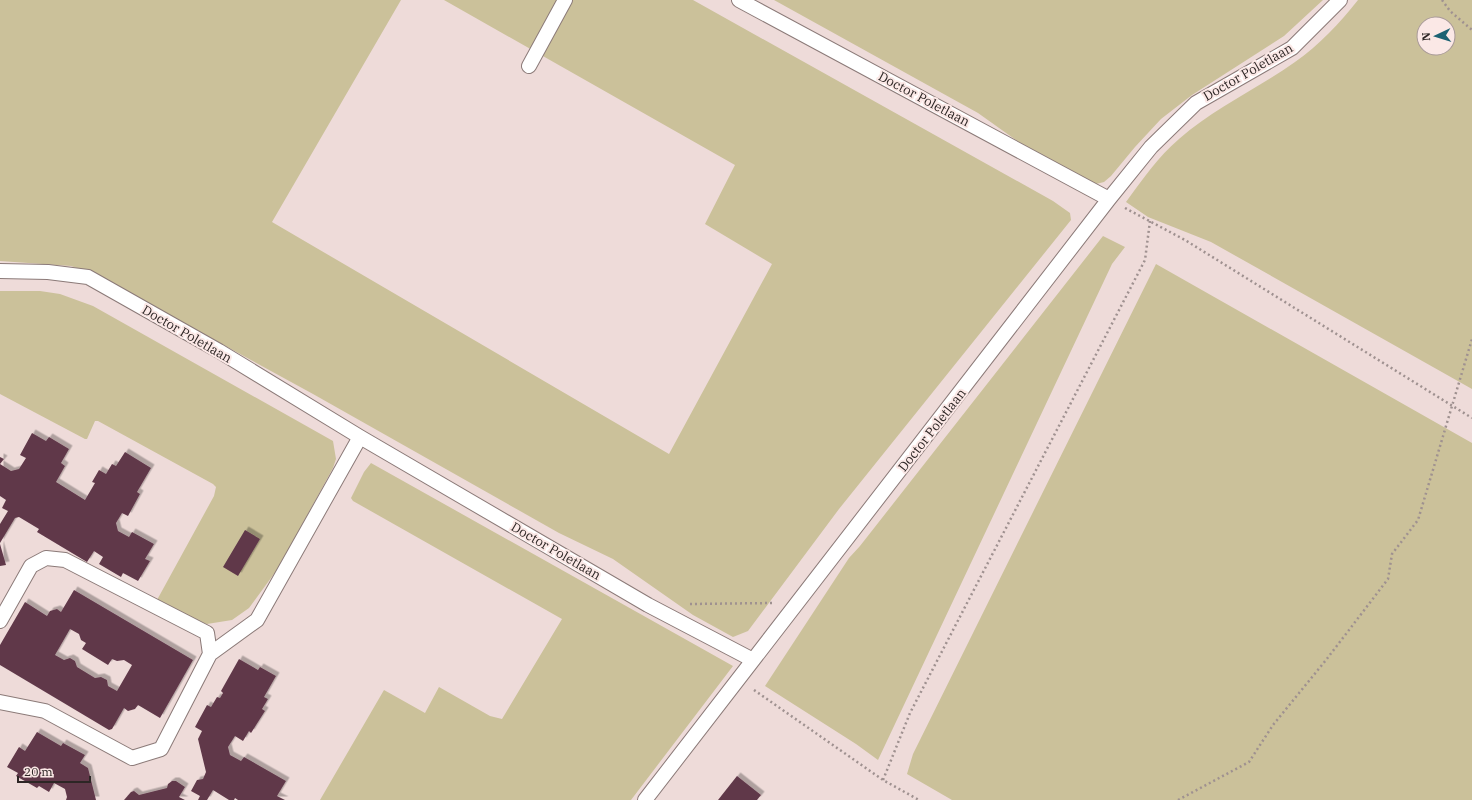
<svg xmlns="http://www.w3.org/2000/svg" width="1472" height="800" font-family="'IBM Plex Serif',serif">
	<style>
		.green { fill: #cbc19a; fill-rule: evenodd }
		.building { fill: #60394a; fill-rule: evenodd; filter: url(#shadow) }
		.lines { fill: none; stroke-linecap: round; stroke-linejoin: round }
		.service-casing { stroke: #8b7a78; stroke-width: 16 }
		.path { stroke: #9f9190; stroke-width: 2.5; stroke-dasharray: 2 3; stroke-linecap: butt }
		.service { stroke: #fff; stroke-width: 14 }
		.labels { text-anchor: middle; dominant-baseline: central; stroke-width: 4; stroke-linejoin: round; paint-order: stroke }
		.street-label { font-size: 13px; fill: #2d2625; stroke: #fbe8e6 }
	</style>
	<defs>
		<filter id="shadow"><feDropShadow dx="3.5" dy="-3.5" stdDeviation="0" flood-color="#0004"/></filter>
	</defs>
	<rect width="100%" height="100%" fill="#eedbd9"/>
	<path class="green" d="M 0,0 L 401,0 L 272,222 L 669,454 L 772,264 L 705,224 L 735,165 L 444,0 L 693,0 L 1053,201 L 1070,213 L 1071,220 L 839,509 L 748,631 L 733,637 L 693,615 L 613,559 L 559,533 L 313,394 L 94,274 L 71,266 L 0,261 Z
		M 774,0 L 1323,0 L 1284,36 L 1192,95 L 1161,119 L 1135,147 L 1111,176 L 1104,182 L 1092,185 L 1040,157 L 978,113 Z
		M 1358,0 L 1472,0 L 1472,389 L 1211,242 L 1148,217 L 1126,202 C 1142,180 1158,157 1179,139 C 1214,108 1257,89 1295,62 C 1319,45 1340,23 1358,0 ZM 1424,24 L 1448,24 L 1448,48 L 1424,48 Z
		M 1103,236 L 1125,247 L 1112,264 L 878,760 L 856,744 L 765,686 L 849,558 L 860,546 Z
		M 1156,264 L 1472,443 L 1472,800 L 952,800 L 907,774 L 913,754 Z
		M 0,291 L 40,291 L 60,294 L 93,306 L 333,441 L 336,459 L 333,468 L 279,567 L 249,608 L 232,620 L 207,624 L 195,620 L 157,600 L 214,496 L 216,487 L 213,484 L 98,421 L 95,421 L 87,439 L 85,439 L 0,394 Z
		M 371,463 L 733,666 L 631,800 L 320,800 L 384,690 L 425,713 L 439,687 L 490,716 L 502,719 L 562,619 L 353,501 L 351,498 L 364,472 Z"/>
	<path class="building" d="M 32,433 L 46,441 L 49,437 L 69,449 L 61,463 L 65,466 L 56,482 L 85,500 L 95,483 L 92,482 L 99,470 L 106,474 L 112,464 L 116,466 L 125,452 L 151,468 L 137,492 L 140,494 L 128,516 L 122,513 L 116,523 L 118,531 L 129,537 L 132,532 L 154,544 L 145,559 L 150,561 L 138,581 L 123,573 L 121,577 L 99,564 L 103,557 L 94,551 L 87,562 L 37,532 L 39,529 L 19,517 L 15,518 L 0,543 L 0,524 L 8,511 L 2,508 L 6,500 L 0,496 L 0,457 L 4,459 L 0,464 L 11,471 L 19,469 L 26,458 L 20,455 Z
		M 245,530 L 260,539 L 238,576 L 223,567 Z
		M 0,544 L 6,565 L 0,566 Z
		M 74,590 L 193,660 L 160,718 L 138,705 L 135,709 L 128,711 L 124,708 L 112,729 L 109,730 L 0,665 L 0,645 L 25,602 L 47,616 L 50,611 L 57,609 L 61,612 ZM 70,629 L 79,634 L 81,640 L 86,643 L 82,649 L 108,665 L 112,659 L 117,661 L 124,660 L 132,665 L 117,691 L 108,686 L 107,680 L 101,677 L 95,678 L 77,667 L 75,661 L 70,658 L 64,660 L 55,655 Z
		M 239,659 L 258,670 L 260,667 L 276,676 L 264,697 L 268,699 L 262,709 L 265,711 L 251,733 L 249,731 L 243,741 L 235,736 L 228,747 L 230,755 L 241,761 L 244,757 L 286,781 L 277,796 L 285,800 L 238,800 L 235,798 L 234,800 L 229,800 L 213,790 L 207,800 L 198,800 L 200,796 L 191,791 L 197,780 L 203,779 L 206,772 L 198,739 L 202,731 L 195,727 L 207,705 L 211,707 L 217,697 L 220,698 L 223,693 L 221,691 Z
		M 37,732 L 61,746 L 63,743 L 85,755 L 80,763 L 88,768 L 96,800 L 66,800 L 67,797 L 65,789 L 54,783 L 49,792 L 39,786 L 37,788 L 16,776 L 18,773 L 7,767 L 19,747 L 25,751 Z
		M 737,776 L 761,795 L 757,800 L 718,800 Z
		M 172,781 L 176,781 L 185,787 L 179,797 L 185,800 L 124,800 L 131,792 L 134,791 L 139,795 L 167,788 L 168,784 Z"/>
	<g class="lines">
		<g class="service-casing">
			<path id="service" d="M 739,0 L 1109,199
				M 529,66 L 565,0
				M 0,271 L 48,272 L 88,277 L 219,351 L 360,437 L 648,605 L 753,660
				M 0,621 L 31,566 L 46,558 L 65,560 L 207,633 L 210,654 L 257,620 L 360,437
				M 0,702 L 45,711 L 132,758 L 161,749 L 210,654
				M 645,800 L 1109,199 L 1151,147 L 1196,103 L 1292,48 L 1340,0"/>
		</g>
		<path class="path" d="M 1442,0 L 1450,11 L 1472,30
			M 1125,208 L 1185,240 L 1472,418
			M 690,604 L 773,603
			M 754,690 L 883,780 L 919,800
			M 883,780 L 910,713 L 1145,260 L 1150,221
			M 1178,800 L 1249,762 L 1273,725 L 1326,660 L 1388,579 L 1392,554 L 1418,520 L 1472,339"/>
		<use href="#service" class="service"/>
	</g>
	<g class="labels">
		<g class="street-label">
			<text transform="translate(1248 72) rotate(-30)">Doctor Poletlaan</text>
			<text transform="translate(924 99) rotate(28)">Doctor Poletlaan</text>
			<text transform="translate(187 334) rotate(30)">Doctor Poletlaan</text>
			<text transform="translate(932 430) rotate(-52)">Doctor Poletlaan</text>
			<text transform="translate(556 551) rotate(30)">Doctor Poletlaan</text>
		</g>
	</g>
	<g transform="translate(1436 36) rotate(266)"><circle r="19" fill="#fbe8e6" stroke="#a99a99"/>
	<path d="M0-3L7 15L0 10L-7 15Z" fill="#1c6273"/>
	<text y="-6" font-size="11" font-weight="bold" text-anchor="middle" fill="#2d2625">N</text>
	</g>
	<path d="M18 776v6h72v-6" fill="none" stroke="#2d2625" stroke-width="2"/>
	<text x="24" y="776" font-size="12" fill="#2d2625" stroke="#fbe8e6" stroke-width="3" paint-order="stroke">20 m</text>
</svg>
